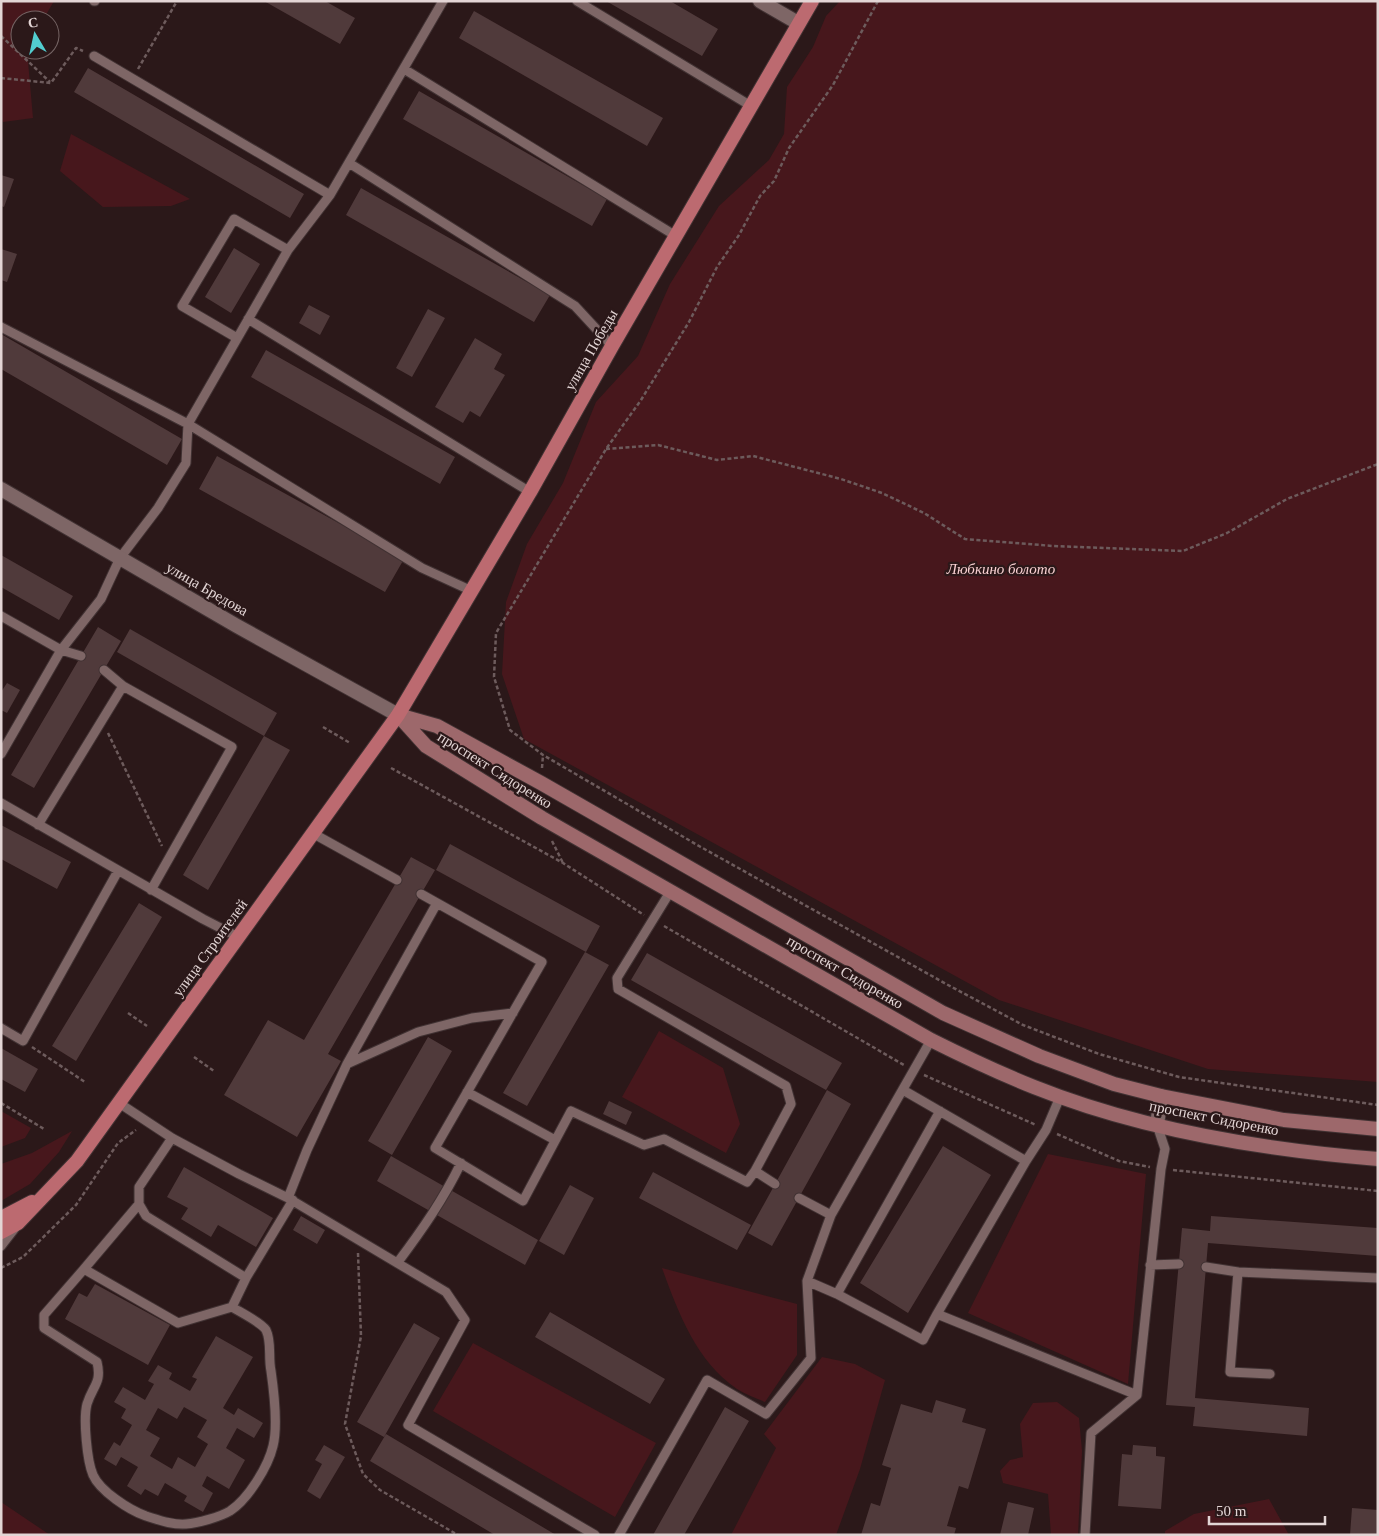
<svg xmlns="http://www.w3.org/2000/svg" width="1379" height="1536" font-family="Georgia,serif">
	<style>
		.green { fill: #47171c }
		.building { fill: #503a3b; fill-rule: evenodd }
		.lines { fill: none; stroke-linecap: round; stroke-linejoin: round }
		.service-casing { stroke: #413233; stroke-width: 11 }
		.minor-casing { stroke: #413233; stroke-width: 16 }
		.tertiary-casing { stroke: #413233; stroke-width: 16 }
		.secondary-casing { stroke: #413233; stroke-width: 16 }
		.primary-casing { stroke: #413233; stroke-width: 16 }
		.path { stroke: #6d5b5c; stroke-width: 2.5; stroke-dasharray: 4 2.5; stroke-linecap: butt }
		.service { stroke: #7e6666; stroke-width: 9 }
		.minor { stroke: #7e6666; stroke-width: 14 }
		.tertiary { stroke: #7e6666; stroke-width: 14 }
		.secondary { stroke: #9d686b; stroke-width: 14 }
		.primary { stroke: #bc6a70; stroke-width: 14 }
		.labels { text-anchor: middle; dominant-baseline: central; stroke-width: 4.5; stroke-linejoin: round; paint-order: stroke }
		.street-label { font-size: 15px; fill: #e3d5d5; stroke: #2b1819 }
		.park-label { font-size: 15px; font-style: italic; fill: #f9d1d2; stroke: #2b1819 }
	</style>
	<rect width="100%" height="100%" fill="#2b1819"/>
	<path class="green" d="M 1,1 L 54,1 L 43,20 L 20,20 L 20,50 L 27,50 L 33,118 L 3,122 L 1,116 Z
		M 840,1 L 1378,1 L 1378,1082 L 1208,1069 L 999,1000 L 524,739 L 502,674 L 506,602 L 527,544 L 563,483 L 596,402 L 638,356 L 670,284 L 719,206 L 769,160 L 784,134 L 787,87 L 813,47 L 826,16 Z
		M 71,134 L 190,199 L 171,206 L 103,207 L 60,171 Z
		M 659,1031 L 723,1068 L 740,1124 L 726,1153 L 622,1097 Z
		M 1,1111 L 31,1128 L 25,1138 L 1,1147 Z
		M 72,1131 L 59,1152 L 30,1184 L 1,1201 L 1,1164 L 32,1153 Z
		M 1048,1154 L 1146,1174 L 1128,1384 L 968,1313 Z
		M 662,1268 L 797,1304 L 797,1355 L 765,1402 C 756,1398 745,1394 737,1389 C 696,1361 678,1312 662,1268 Z
		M 473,1343 L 656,1443 L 615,1517 L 433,1411 Z
		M 822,1357 L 855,1364 L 885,1380 L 860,1469 L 836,1535 L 731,1535 L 776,1448 L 764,1434 Z
		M 1057,1402 L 1079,1418 L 1082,1451 L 1078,1535 L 1051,1535 L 1048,1494 L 1003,1483 L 1000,1471 L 1010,1460 L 1023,1457 L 1020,1424 L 1033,1403 Z
		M 1269,1499 L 1289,1535 L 1165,1535 L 1165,1531 L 1194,1514 Z
		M 1,1502 L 50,1535 L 1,1535 Z"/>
	<path class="building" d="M 264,1 L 325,1 L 355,18 L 340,44 Z
		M 606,1 L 670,1 L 718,29 L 702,56 Z
		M 474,11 L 663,118 L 647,146 L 459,38 Z
		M 88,68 L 304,194 L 290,218 L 74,92 Z
		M 419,91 L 607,199 L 592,226 L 403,119 Z
		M 1,175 L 14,179 L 4,207 L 1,206 Z
		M 361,188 L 550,295 L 534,322 L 346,215 Z
		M 234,248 L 260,264 L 231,313 L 205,297 Z
		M 1,249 L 17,254 L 7,282 L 1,280 Z
		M 309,305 L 330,316 L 320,335 L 299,323 Z
		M 428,309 L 445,318 L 412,377 L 396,368 Z
		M 1,334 L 182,439 L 167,465 L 1,369 Z
		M 475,338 L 502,354 L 494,369 L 505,375 L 480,417 L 470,411 L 463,423 L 435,407 Z
		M 266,350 L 455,457 L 440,484 L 251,377 Z
		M 217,456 L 404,559 L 385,592 L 199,489 Z
		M 1,555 L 73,596 L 59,620 L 1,587 Z
		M 98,627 L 121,641 L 34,788 L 11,775 Z
		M 130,629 L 277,713 L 264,736 L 117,652 Z
		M 7,683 L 20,690 L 7,713 L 1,710 L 1,692 Z
		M 264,736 L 290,750 L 208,890 L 183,875 Z
		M 1,825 L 71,862 L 57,889 L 1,859 Z
		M 450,844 L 600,926 L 586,952 L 436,870 Z
		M 411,857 L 435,870 L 328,1054 L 341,1061 L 297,1137 L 224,1095 L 268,1020 L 304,1040 Z
		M 139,903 L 162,917 L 76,1061 L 52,1046 Z
		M 585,952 L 609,965 L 527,1106 L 503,1093 Z
		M 647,953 L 842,1063 L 826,1090 L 631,980 Z
		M 428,1037 L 452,1051 L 392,1155 L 368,1141 Z
		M 1,1048 L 38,1069 L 25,1092 L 1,1079 Z
		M 827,1090 L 851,1104 L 772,1246 L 748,1233 Z
		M 609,1101 L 632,1112 L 626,1125 L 603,1114 Z
		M 943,1146 L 991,1175 L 908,1313 L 860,1283 Z
		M 391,1156 L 538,1240 L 525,1265 L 377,1181 Z
		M 184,1167 L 273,1218 L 256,1247 L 218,1225 L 211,1237 L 181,1219 L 188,1208 L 167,1197 Z
		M 653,1172 L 751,1225 L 737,1250 L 639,1198 Z
		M 570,1185 L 594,1198 L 564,1255 L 539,1241 Z
		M 301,1216 L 325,1230 L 317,1244 L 293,1230 Z
		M 1211,1216 L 1378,1228 L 1378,1256 L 1208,1243 L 1195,1398 L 1309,1408 L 1307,1436 L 1193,1426 L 1195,1407 L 1166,1405 L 1182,1228 L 1210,1231 Z
		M 95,1284 L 170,1325 L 148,1365 L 65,1319 L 79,1293 L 87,1297 Z
		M 550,1312 L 665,1379 L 650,1404 L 535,1337 Z
		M 414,1323 L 440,1338 L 384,1437 L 357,1422 Z
		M 216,1336 L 253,1357 L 223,1408 L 234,1415 L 238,1408 L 263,1423 L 254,1438 L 237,1428 L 226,1448 L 245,1460 L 229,1489 L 207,1476 L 202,1486 L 213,1493 L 203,1512 L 184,1501 L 187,1496 L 165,1483 L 158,1496 L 145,1489 L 141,1495 L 127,1486 L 138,1467 L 121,1457 L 116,1466 L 104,1459 L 114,1442 L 120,1446 L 132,1425 L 121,1418 L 126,1409 L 114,1402 L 123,1387 L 145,1400 L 154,1384 L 148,1381 L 158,1365 L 172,1373 L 169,1379 L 190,1391 L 197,1379 L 192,1377 ZM 184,1407 L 207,1420 L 197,1437 L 208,1444 L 195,1467 L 178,1457 L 172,1469 L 150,1456 L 160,1438 L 146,1430 L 158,1408 L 177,1419 Z
		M 936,1400 L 966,1409 L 962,1422 L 986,1429 L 968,1489 L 959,1486 L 947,1526 L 956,1528 L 954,1535 L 861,1535 L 871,1503 L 880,1506 L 891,1468 L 882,1465 L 901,1404 L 932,1413 Z
		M 725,1407 L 749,1421 L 684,1535 L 653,1535 Z
		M 386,1434 L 556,1535 L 495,1535 L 370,1461 Z
		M 324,1445 L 345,1457 L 320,1499 L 307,1491 L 322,1464 L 315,1460 Z
		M 1133,1445 L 1156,1447 L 1156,1456 L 1165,1457 L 1161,1509 L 1118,1506 L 1122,1454 L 1132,1455 Z
		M 1008,1502 L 1034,1508 L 1028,1535 L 1000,1535 Z
		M 1352,1508 L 1378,1510 L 1378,1535 L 1350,1535 Z"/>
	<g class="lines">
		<g class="service-casing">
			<path id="service" d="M 94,1 L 95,1
				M 577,1 L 751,106
				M 94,56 L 330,195
				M 404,69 L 676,236
				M 349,163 L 575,306 L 612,346
				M 248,319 L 530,492
				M 1,327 L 188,424 L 422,568 L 472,591
				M 237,338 L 182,306 L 234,219 L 288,250
				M 1,616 L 61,650 L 81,656
				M 104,670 L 123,686 L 232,747 L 151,890
				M 1,754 L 61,650 L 101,599 L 120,558 L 158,508 L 186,463 L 188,424 L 288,250 L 330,195 L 443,1
				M 1,803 L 203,919 L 238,937
				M 38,825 L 123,686
				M 314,834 L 397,880
				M 670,892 L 617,978 L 618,989 L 786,1086 L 791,1104 L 755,1171
				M 421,894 L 542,962 L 435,1148 L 523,1201 L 571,1111 L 644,1145 L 664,1139 L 747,1182 L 755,1171 L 775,1184
				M 1,1028 L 23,1041 L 118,871
				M 347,1064 L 418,1032 L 472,1018 L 513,1013
				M 903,1090 L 1026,1161 L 1046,1130 L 1060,1097
				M 467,1092 L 555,1140
				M 119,1103 L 172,1138 L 239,1174 L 288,1198 L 446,1292 L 465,1320 L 408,1425 L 595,1535
				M 1026,1161 L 937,1314 L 1137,1395
				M 288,1198 L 307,1150 L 347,1064 L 437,903
				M 799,1198 L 831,1215
				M 139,1204 L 84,1269 L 178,1323 L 232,1307 L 246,1278 L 146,1216 L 139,1204 L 139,1187 L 172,1138
				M 1,1246 L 15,1228
				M 398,1262 C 422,1230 443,1200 461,1163
				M 1150,1265 L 1179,1264
				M 1206,1267 L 1238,1272 L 1230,1372 L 1270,1374
				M 84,1269 L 44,1315 L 44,1328 L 97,1362 C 102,1383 93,1385 87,1404 C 83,1419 87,1461 93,1475 C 100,1491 129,1510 146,1516 C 159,1520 172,1525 186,1524 C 198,1523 220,1517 230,1511 C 248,1499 268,1467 273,1446 C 278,1426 274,1392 271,1371 C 268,1357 272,1342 266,1330 C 262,1323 240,1312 232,1307
				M 1238,1272 L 1378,1278
				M 246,1278 L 293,1200
				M 807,1281 L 837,1294
				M 937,1314 L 923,1340 L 837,1294 L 940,1111
				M 619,1535 L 707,1380 L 766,1414 L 811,1358 L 807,1281 L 831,1215 L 931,1040
				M 1085,1535 L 1091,1433 L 1137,1395 L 1161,1169 L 1165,1149 L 1157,1125"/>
		</g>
		<g class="minor-casing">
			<path id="minor" d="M 760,1 L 798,23"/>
		</g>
		<g class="tertiary-casing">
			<path id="tertiary" d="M 1,489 L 237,626 L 398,715
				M 1157,1125 L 1161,1096"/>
		</g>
		<g class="secondary-casing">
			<path id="secondary" d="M 398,715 L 426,746 L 542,818 L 931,1040 C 965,1057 999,1073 1034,1087 C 1139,1129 1265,1150 1378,1159
				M 398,715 L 437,726 L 541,783 L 943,1013 L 1039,1056 L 1114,1084 L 1161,1096 L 1284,1120 L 1378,1129"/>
		</g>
		<g class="primary-casing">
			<path id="primary" d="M 1,1218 L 32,1202
				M 1,1232 L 18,1223 L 77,1161 L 398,715 L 530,492 L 612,346 L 812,1"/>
		</g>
		<path class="path" d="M 878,1 L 833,85 L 789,148 L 774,181 L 760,196 L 739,235 L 717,267 L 689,322 L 641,400 L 606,449 L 496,633 L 494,677 L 510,730 L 543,755 L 699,846 L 948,985 L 1023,1025 L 1099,1054 L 1179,1077 L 1378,1105
			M 1,36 L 50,82
			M 138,69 L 177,1
			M 1,78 L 51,83 L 76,48 L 83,51
			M 606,449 L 658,445 L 717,460 L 753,456 L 841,479 L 882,493 L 924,513 L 965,539 L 1053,546 L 1183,551 L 1227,533 L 1287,499 L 1378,464
			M 323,727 L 350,743
			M 108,733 L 162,846
			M 391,768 L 563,863 L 644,915
			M 542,768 L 543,755
			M 552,841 L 563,863
			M 664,926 L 904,1065
			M 128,1013 L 147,1026
			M 32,1047 L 85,1082
			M 194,1057 L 214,1071
			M 924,1075 L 1036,1125
			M 1,1103 L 44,1129
			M 1057,1134 L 1119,1161 L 1150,1167
			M 1173,1170 L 1378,1191
			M 358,1253 L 361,1336 L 345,1424 L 363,1474 L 380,1490 L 458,1535
			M 1,1268 L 23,1257 L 76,1205 L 118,1143 L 136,1130"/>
		<use href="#service" class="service"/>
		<use href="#minor" class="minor"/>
		<use href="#tertiary" class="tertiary"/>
		<use href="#secondary" class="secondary"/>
		<use href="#primary" class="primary"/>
	</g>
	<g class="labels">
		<g class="street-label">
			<text transform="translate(591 350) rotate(-60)">улица Победы</text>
			<text transform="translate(207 589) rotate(30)">улица Бредова</text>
			<text transform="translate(495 770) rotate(32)">проспект Сидоренко</text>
			<text transform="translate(210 948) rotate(-54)">улица Строителей</text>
			<text transform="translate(845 972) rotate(30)">проспект Сидоренко</text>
			<text transform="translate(1214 1118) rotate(11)">проспект Сидоренко</text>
		</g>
		<g class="park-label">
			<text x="1001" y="569">Любкино болото</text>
		</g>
	</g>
	<rect width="1379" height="1536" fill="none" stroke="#e3d5d5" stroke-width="5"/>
	<g transform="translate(35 35) rotate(351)"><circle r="24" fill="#2b1819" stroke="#756464"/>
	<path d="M0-4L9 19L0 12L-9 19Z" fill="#52cdcf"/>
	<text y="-8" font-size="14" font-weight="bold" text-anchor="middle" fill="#e3d5d5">С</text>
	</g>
	<path d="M1209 1516v8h116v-8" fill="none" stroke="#e3d5d5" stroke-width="2.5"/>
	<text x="1216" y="1516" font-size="15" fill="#e3d5d5" stroke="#2b1819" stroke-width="4" paint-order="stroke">50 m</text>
</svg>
